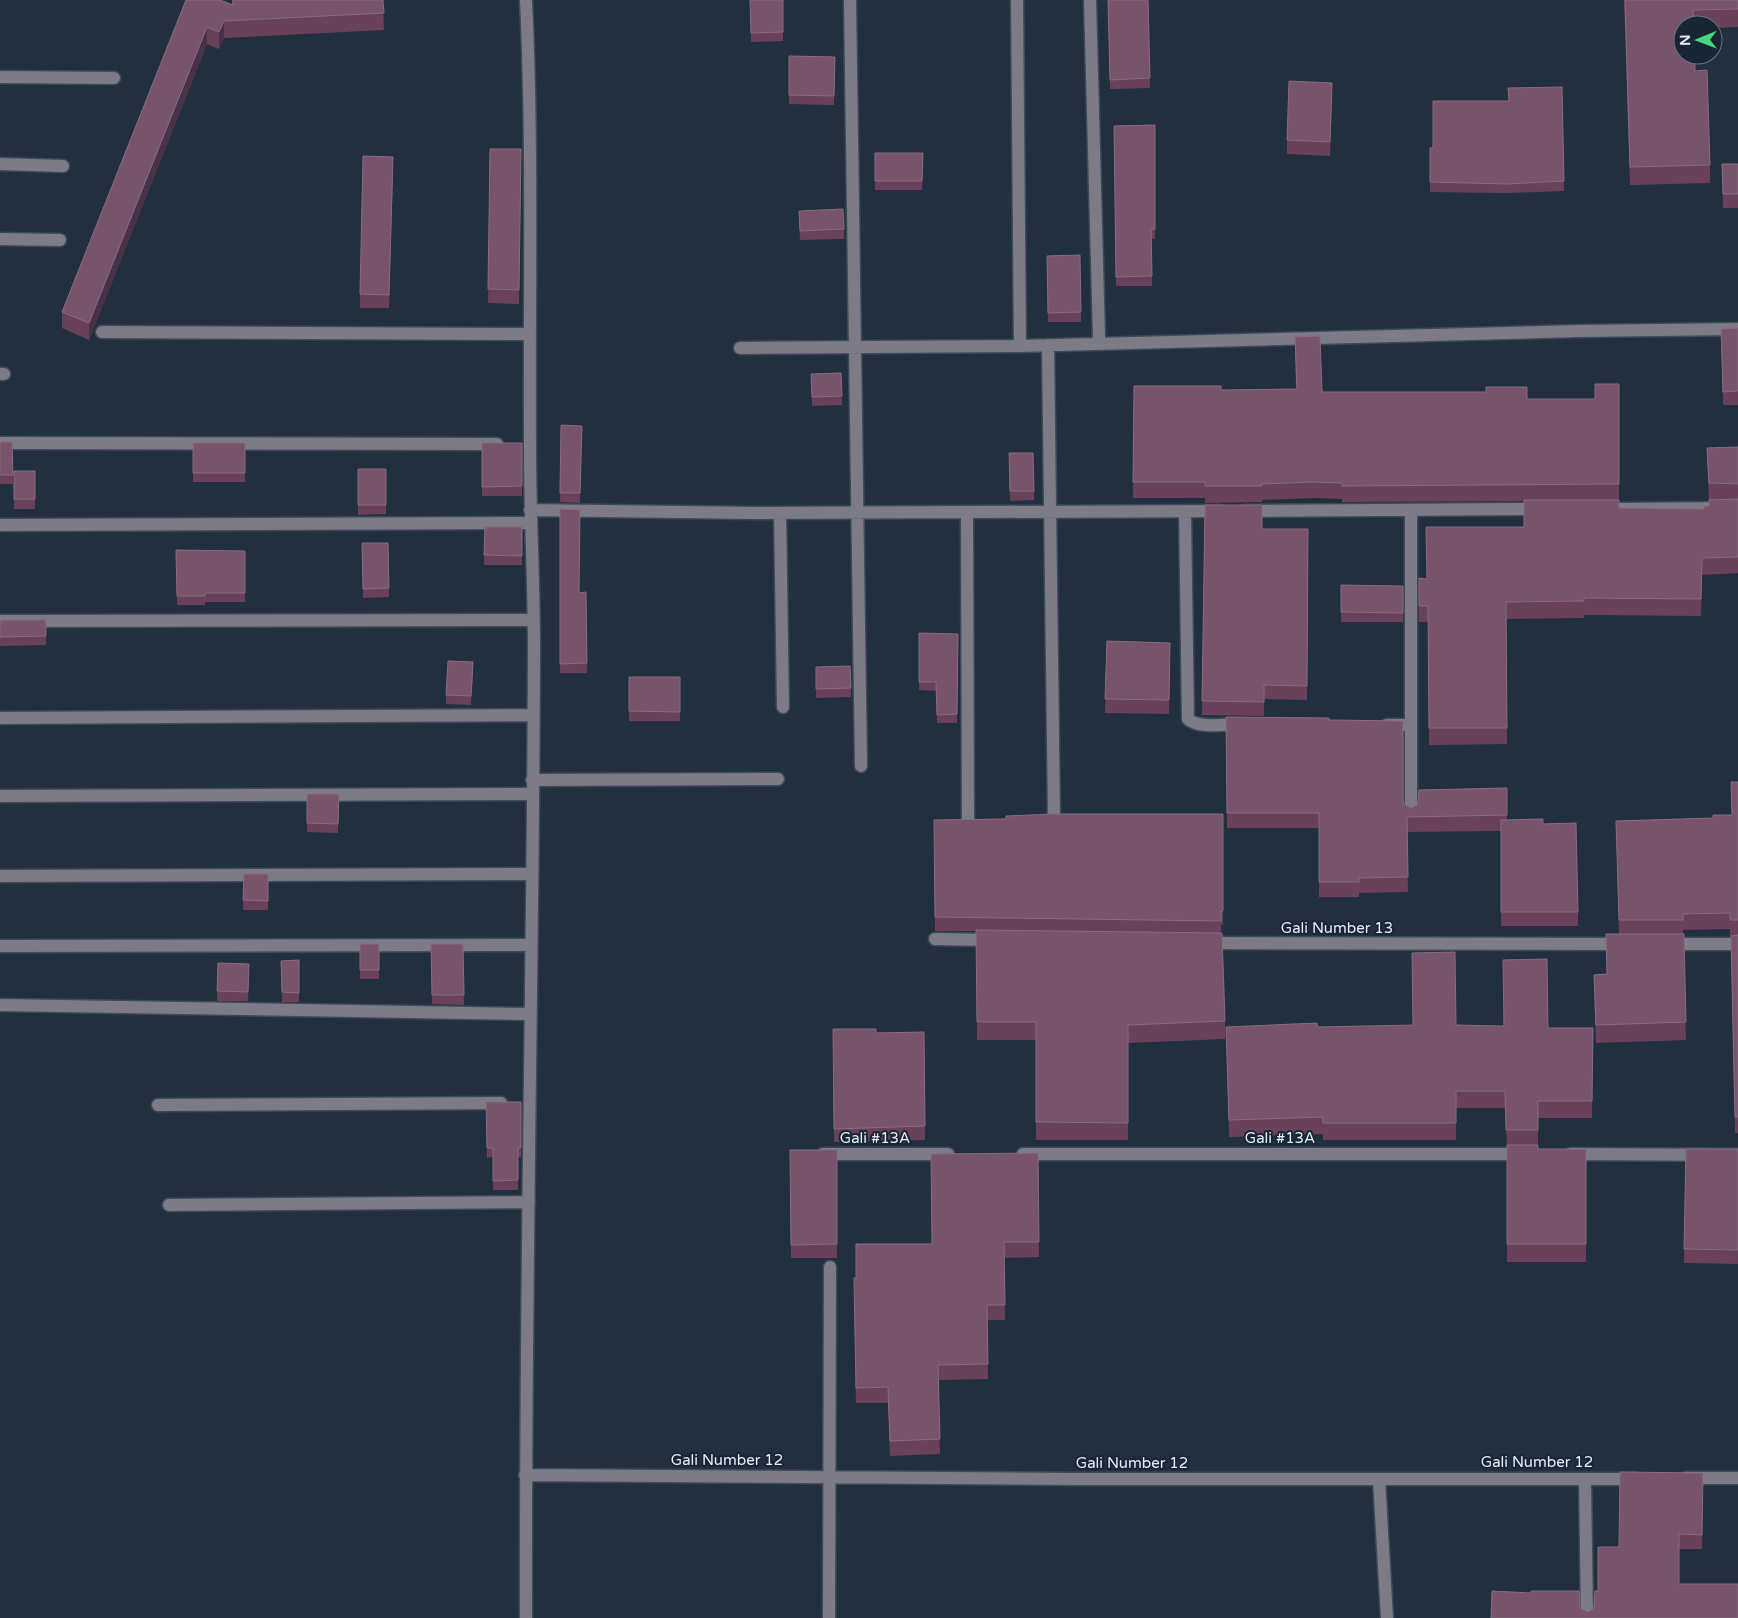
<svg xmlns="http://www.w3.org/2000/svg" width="1738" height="1618" font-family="'Varela Round',sans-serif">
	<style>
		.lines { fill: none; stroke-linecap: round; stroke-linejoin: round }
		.minor-casing { stroke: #3d4a59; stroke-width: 15 }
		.minor { stroke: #7c7b86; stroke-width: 12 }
		.wall { fill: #69415b }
		.shaded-wall { fill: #473249 }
		.building { fill: #77536c; stroke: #886c82 }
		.labels { text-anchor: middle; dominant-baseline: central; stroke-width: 4; stroke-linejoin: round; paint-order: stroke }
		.street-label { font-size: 15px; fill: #e5edf8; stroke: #192535 }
	</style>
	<rect width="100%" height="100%" fill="#222f3f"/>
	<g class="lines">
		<g class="minor-casing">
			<path id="minor" d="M 526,0 C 533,149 529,298 530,447 C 530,515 534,583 534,650 C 533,973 525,1295 526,1618
				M 850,0 L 861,766
				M 1017,0 L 1020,346
				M 1090,0 L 1099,337 L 1097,343
				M 0,77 L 114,78
				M 0,164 L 63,166
				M 0,239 L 60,240
				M 102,332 L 530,334
				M 1048,345 L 1054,819
				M 740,348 L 1020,346 L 1579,331 L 1738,329
				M 0,374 L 4,374
				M 0,443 L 497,444
				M 1617,509 L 1738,508
				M 530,510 L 754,513 L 1220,511
				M 1411,510 L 1411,815
				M 1185,511 L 1188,719 C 1199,729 1227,724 1242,724
				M 1245,511 L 1540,509
				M 780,513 L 783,707
				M 967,513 L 968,823
				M 0,525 L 530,523
				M 0,621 L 533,620
				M 0,718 L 533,715
				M 1387,725 L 1411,725
				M 532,780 L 778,779
				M 0,796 L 532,794
				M 0,876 L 531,874
				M 935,939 L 993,940
				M 1206,943 L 1623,944
				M 1668,944 L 1738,944
				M 0,946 L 530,945
				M 0,1005 L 529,1014
				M 158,1105 L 501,1103
				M 823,1154 L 948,1154
				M 1023,1154 L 1523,1154
				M 1571,1154 L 1738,1155
				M 169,1205 L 529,1202
				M 525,1475 L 1077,1479 L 1636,1479
				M 1686,1478 L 1738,1478
				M 1379,1479 L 1387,1618
				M 1585,1479 L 1587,1618
				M 829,1618 L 830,1267"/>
		</g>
		<use href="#minor" class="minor"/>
	</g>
	<path class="wall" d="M 186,0 L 232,5 L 232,0 L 383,0 L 384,30 L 224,38 L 219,49 L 207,44 L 89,340 L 62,328 L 62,312 Z
		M 750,0 L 783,0 L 783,41 L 751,42 Z
		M 1108,0 L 1148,0 L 1150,88 L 1110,89 Z
		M 1624,0 L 1738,0 L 1738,27 L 1713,28 L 1713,25 L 1683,25 L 1695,71 L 1710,165 L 1710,183 L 1630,185 Z
		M 789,56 L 835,57 L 834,105 L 789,104 Z
		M 1562,87 L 1564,191 L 1507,193 L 1430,192 L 1430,148 L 1433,148 L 1508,101 Z
		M 1332,97 L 1330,156 L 1287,154 L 1287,140 Z
		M 1155,125 L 1155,239 L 1152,239 L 1152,286 L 1116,286 L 1114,126 Z
		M 490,149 L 521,149 L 519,304 L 488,303 Z
		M 875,153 L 923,153 L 922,190 L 875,190 Z
		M 1722,164 L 1738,164 L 1738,208 L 1723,208 Z
		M 393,171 L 389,308 L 360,308 L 360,294 Z
		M 799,211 L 844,229 L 844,239 L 800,240 Z
		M 1047,256 L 1081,312 L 1081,322 L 1048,322 Z
		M 1738,328 L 1738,405 L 1723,405 L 1721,329 Z
		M 1295,337 L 1322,392 L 1527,399 L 1595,399 L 1619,384 L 1619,508 L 1704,509 L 1709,506 L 1707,448 L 1738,447 L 1738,573 L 1702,575 L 1701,616 L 1584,615 L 1584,618 L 1506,619 L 1507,744 L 1429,745 L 1428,622 L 1419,622 L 1419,578 L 1427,579 L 1524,527 L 1524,501 L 1342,502 L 1342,499 L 1313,498 L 1262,500 L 1262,502 L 1205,503 L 1205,498 L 1133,498 L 1134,386 L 1221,390 L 1296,389 Z
		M 841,373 L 842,405 L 812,406 L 811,374 Z
		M 561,425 L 582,426 L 580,503 L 560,502 Z
		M 0,442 L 12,442 L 13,484 L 0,484 Z
		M 193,443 L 245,443 L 245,482 L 193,482 Z
		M 482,443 L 522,443 L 522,496 L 482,496 Z
		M 1009,463 L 1034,491 L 1034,500 L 1010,501 Z
		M 358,469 L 386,469 L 386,514 L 358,515 Z
		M 14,471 L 35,471 L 35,509 L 14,509 Z
		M 1205,505 L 1262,529 L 1308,529 L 1307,700 L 1264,699 L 1264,716 L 1202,715 Z
		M 560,509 L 579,593 L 586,592 L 587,673 L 560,673 Z
		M 485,527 L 522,527 L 522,565 L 484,565 Z
		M 362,543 L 388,543 L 389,597 L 363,598 Z
		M 176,550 L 245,551 L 245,602 L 205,602 L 205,605 L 177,605 Z
		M 1341,585 L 1403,586 L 1403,622 L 1341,622 Z
		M 0,620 L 46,620 L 46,645 L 0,646 Z
		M 919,633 L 958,634 L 957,723 L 937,723 L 936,691 L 919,690 Z
		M 1107,641 L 1170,643 L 1169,714 L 1105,713 Z
		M 850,666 L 851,697 L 816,698 L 816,667 Z
		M 473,672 L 471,705 L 446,704 L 446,695 Z
		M 680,677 L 680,721 L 629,721 L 629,711 Z
		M 1226,717 L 1329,720 L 1403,800 L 1404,804 L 1411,808 L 1507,788 L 1507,820 L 1543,824 L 1578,912 L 1578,926 L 1501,926 L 1501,831 L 1407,832 L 1408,892 L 1359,893 L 1359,897 L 1319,897 L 1319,828 L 1227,828 Z
		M 1731,782 L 1738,782 L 1738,1133 L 1735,1133 L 1731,952 L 1731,936 L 1730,936 L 1730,929 L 1683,930 L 1686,1040 L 1596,1043 L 1594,993 L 1594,975 L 1607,974 L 1606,934 L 1619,934 L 1616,821 L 1713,818 L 1732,815 Z
		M 339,794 L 338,833 L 307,832 L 307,823 Z
		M 1223,814 L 1223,925 L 1221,925 L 1221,933 L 1225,1021 L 1225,1039 L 1128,1043 L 1128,1140 L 1036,1140 L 1036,1040 L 977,1040 L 976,931 L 935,931 L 934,820 Z
		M 244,874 L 268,874 L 268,910 L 243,910 Z
		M 360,944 L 379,944 L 379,979 L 360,979 Z
		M 431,944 L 463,944 L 464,1005 L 432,1004 Z
		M 299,960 L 299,1002 L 282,1002 L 281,961 Z
		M 218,963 L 249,964 L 248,1001 L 217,1001 Z
		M 1456,1025 L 1548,1028 L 1593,1028 L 1592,1118 L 1538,1118 L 1538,1149 L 1586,1149 L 1586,1262 L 1507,1262 L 1507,1147 L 1505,1108 L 1456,1108 L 1456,1140 L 1323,1140 L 1323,1134 L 1229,1137 L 1226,1027 L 1318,1027 Z
		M 833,1029 L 876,1033 L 924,1032 L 925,1140 L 834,1142 Z
		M 486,1102 L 521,1102 L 521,1157 L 518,1157 L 518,1190 L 493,1190 L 493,1157 L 487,1158 Z
		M 1686,1149 L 1738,1149 L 1738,1264 L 1684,1263 Z
		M 790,1150 L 837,1150 L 837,1258 L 791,1258 Z
		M 1038,1153 L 1039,1257 L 1004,1258 L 1005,1320 L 987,1320 L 988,1379 L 938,1380 L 940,1454 L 890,1456 L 888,1403 L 856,1403 L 854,1293 L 932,1244 Z
		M 1703,1473 L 1702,1549 L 1679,1549 L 1679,1584 L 1738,1618 L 1491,1618 L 1580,1608 L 1588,1612 L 1594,1608 L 1598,1591 L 1619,1547 Z"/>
	<path class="shaded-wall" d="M 224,21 L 224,38 L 219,49 L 219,32 Z
		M 207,27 L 207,44 L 89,340 L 89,323 Z
		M 1332,83 L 1332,97 L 1330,156 L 1330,142 Z"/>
	<path class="building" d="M 186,0 L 220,0 L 233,5 L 233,0 L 383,0 L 384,13 L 224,21 L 219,32 L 207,27 L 89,323 L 62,312 Z
		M 750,0 L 783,0 L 783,32 L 751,33 Z
		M 1108,0 L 1148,0 L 1150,78 L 1110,80 Z
		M 1625,0 L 1738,0 L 1738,9 L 1693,10 L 1694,25 L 1683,25 L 1683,55 L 1695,55 L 1695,71 L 1707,70 L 1710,165 L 1630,167 Z
		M 789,56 L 835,57 L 834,96 L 789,95 Z
		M 1289,81 L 1332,83 L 1330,142 L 1287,140 Z
		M 1562,87 L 1564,181 L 1507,184 L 1430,182 L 1430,148 L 1433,148 L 1433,101 L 1509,101 L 1508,88 Z
		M 1155,125 L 1155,229 L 1151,229 L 1152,276 L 1116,277 L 1114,126 Z
		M 490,149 L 521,149 L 519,290 L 488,289 Z
		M 875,153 L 923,153 L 922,181 L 875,181 Z
		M 363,156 L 393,157 L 389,295 L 360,294 Z
		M 1722,164 L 1738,164 L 1738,194 L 1723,194 Z
		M 843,209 L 844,229 L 800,231 L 799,211 Z
		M 1080,255 L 1081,312 L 1048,313 L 1047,256 Z
		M 1738,328 L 1738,391 L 1723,392 L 1721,329 Z
		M 1320,336 L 1322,392 L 1486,392 L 1486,387 L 1527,387 L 1527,399 L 1595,399 L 1595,384 L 1619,384 L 1619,484 L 1342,486 L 1342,483 L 1313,482 L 1262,484 L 1262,486 L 1205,486 L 1205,482 L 1133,482 L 1134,386 L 1221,386 L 1221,390 L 1297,389 L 1295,337 Z
		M 841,373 L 842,396 L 812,397 L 811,374 Z
		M 561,425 L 582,426 L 580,493 L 560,493 Z
		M 0,442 L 12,442 L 13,475 L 0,475 Z
		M 193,443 L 245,443 L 245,473 L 193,473 Z
		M 482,443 L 522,443 L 522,486 L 482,487 Z
		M 1738,447 L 1738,484 L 1709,483 L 1707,448 Z
		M 1009,453 L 1033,453 L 1034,491 L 1010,491 Z
		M 358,469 L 386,469 L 386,505 L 358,505 Z
		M 14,471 L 35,471 L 35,499 L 14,499 Z
		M 1738,499 L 1738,557 L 1702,558 L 1701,599 L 1584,598 L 1584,601 L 1506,602 L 1507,728 L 1429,728 L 1428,606 L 1419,606 L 1419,578 L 1427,579 L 1426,527 L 1524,527 L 1524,500 L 1619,500 L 1619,508 L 1704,509 L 1704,506 L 1709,506 L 1709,500 Z
		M 1205,505 L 1262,505 L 1262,529 L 1308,529 L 1307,686 L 1264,685 L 1264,702 L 1202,701 Z
		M 560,509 L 580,510 L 579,593 L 586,592 L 587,663 L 560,664 Z
		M 485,527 L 522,527 L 522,556 L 484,555 Z
		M 362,543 L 388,543 L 389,588 L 363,589 Z
		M 176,550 L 245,551 L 245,593 L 205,593 L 205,596 L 177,596 Z
		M 1341,585 L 1403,586 L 1403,613 L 1341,612 Z
		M 0,620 L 46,620 L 46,636 L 0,637 Z
		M 919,633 L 958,634 L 957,714 L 937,715 L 936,682 L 919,682 Z
		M 1107,641 L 1170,643 L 1169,700 L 1105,699 Z
		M 448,661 L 473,662 L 471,696 L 446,695 Z
		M 850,666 L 851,688 L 816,689 L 816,667 Z
		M 629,677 L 680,677 L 680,712 L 629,711 Z
		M 1226,717 L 1329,718 L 1329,720 L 1403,721 L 1403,800 L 1404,804 L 1411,808 L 1418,804 L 1419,790 L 1507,788 L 1507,815 L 1407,817 L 1408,877 L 1359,878 L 1359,882 L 1319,882 L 1319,813 L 1227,813 Z
		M 1731,782 L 1738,782 L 1738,920 L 1730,920 L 1730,913 L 1683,914 L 1683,920 L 1619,920 L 1616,821 L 1713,818 L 1713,815 L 1732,815 Z
		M 307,794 L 339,794 L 338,824 L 307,823 Z
		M 1053,814 L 1223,814 L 1223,911 L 1221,911 L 1221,921 L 935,917 L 934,820 L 1006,819 L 1006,816 Z
		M 1543,819 L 1543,824 L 1576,823 L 1578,912 L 1501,912 L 1501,820 Z
		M 244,874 L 268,874 L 268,901 L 243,900 Z
		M 976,930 L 1222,933 L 1225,1021 L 1128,1025 L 1128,1123 L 1036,1122 L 1036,1022 L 977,1022 Z
		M 1606,934 L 1684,934 L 1686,1022 L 1596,1025 L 1594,975 L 1607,974 Z
		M 1738,935 L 1738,1117 L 1735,1117 L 1731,936 Z
		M 360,944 L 379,944 L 379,970 L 360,970 Z
		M 431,944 L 463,944 L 464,995 L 432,995 Z
		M 1455,952 L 1456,1025 L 1504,1026 L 1503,960 L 1547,959 L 1548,1028 L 1593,1028 L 1592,1101 L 1538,1101 L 1538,1130 L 1506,1130 L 1505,1091 L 1456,1091 L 1456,1123 L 1323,1123 L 1323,1117 L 1229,1120 L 1226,1027 L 1317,1023 L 1318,1027 L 1413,1025 L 1412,953 Z
		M 299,960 L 299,993 L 282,992 L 281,961 Z
		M 218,963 L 249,964 L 248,992 L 217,991 Z
		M 833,1029 L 876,1029 L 876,1033 L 924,1032 L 925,1126 L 834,1129 Z
		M 486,1102 L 521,1102 L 521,1148 L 518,1148 L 518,1180 L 493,1181 L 493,1148 L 487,1148 Z
		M 1507,1145 L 1538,1145 L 1538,1149 L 1586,1149 L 1586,1244 L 1507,1244 Z
		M 1686,1149 L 1738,1149 L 1738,1250 L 1684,1249 Z
		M 790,1150 L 837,1150 L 837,1244 L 791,1245 Z
		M 1038,1153 L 1039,1242 L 1004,1242 L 1005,1305 L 987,1305 L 988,1364 L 938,1365 L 940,1439 L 890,1441 L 888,1387 L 856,1388 L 854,1278 L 856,1278 L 856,1244 L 932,1244 L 931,1154 Z
		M 1620,1472 L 1703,1473 L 1702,1535 L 1679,1534 L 1679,1584 L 1738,1584 L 1738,1618 L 1491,1618 L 1492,1591 L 1531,1593 L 1531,1591 L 1579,1591 L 1580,1608 L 1588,1612 L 1594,1608 L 1595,1591 L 1598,1591 L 1598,1547 L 1619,1547 Z"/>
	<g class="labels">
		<g class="street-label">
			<text x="1337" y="928">Gali Number 13</text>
			<text x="875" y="1138">Gali #13A</text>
			<text x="1280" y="1138">Gali #13A</text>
			<text x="727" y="1460">Gali Number 12</text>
			<text x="1537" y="1462">Gali Number 12</text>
			<text x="1132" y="1463">Gali Number 12</text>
		</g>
	</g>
	<g transform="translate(1698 40) rotate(269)"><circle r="24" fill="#192535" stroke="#6b7583"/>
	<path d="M0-4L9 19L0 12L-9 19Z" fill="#45d77a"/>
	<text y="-8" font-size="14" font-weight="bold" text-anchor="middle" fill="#e5edf8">N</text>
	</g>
</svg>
